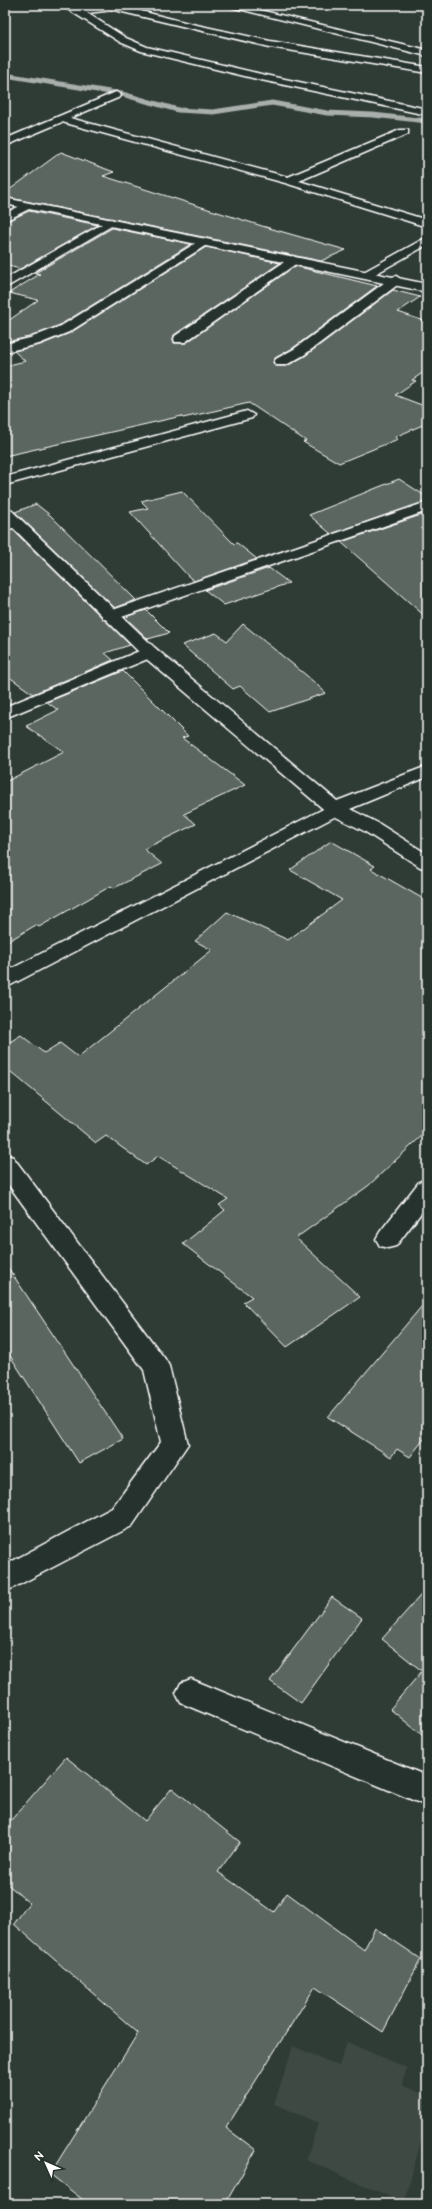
<svg xmlns="http://www.w3.org/2000/svg" width="432" height="2209" font-family="'Balsamiq Sans',sans-serif">
	<style>
		.built { fill: #3c4842 }
		.lines { fill: none; stroke-linecap: round; stroke-linejoin: round }
		.stream { stroke: #a9afac; stroke-width: 5 }
		.building { fill: #5b6661; stroke: #fff }
		.lane-casing { stroke: #fff; stroke-width: 3 }
		.street-casing { stroke: #fff; stroke-width: 3 }
		.lane { fill: #26332d; fill-rule: evenodd }
		.street { fill: #26332d; fill-rule: evenodd }
	</style>
	<rect width="100%" height="100%" fill="#2f3b35"/>
	<filter id="ink" filterUnits="userSpaceOnUse"><feTurbulence type="fractalNoise" baseFrequency=".025" numOctaves="2"/><feDisplacementMap in="SourceGraphic" scale="8" xChannelSelector="R" yChannelSelector="G"/><feConvolveMatrix kernelMatrix="1 2 1 2 8 2 1 2 1" color-interpolation-filters="sRGB"/></filter>
	<g filter="url(#ink)">
		<path class="built" d="M 347,2042 L 407,2068 L 402,2085 L 427,2096 L 427,2120 L 404,2203 L 306,2160 L 318,2123 L 274,2104 L 293,2046 L 339,2066 Z"/>
		<g class="lines">
			<path class="stream" d="M 5,75 L 122,94 L 178,110 L 213,112 L 272,103 L 327,113 L 373,115 L 427,121"/>
		</g>
		<path class="building" d="M 61,152 L 114,172 L 103,176 L 262,226 L 346,250 L 321,261 L 5,197 L 5,193 Z
			M 29,211 L 98,225 L 20,269 L 5,265 L 5,222 Z
			M 112,228 L 191,244 L 60,325 L 30,337 L 5,342 L 5,323 L 38,300 L 9,293 L 40,274 L 35,273 Z
			M 206,247 L 280,263 L 174,335 L 173,339 L 174,343 L 186,343 L 295,266 L 377,286 L 293,348 L 275,358 L 273,363 L 276,366 L 287,366 L 305,356 L 393,290 L 420,297 L 398,312 L 427,322 L 427,370 L 412,380 L 416,381 L 395,395 L 427,407 L 427,423 L 395,437 L 398,439 L 339,463 L 303,442 L 306,441 L 249,403 L 183,418 L 182,416 L 5,456 L 5,366 L 25,361 L 14,351 L 40,345 L 70,333 Z
			M 399,479 L 427,497 L 427,501 L 331,534 L 309,515 Z
			M 182,491 L 234,544 L 237,543 L 257,559 L 194,581 L 188,576 L 130,512 L 148,508 L 141,501 Z
			M 36,504 L 50,515 L 136,600 L 115,608 L 15,512 Z
			M 427,513 L 427,618 L 341,542 Z
			M 13,530 L 130,645 L 105,653 L 113,660 L 33,694 L 5,674 L 5,532 Z
			M 269,568 L 289,583 L 224,605 L 205,590 Z
			M 146,610 L 169,633 L 148,639 L 125,617 Z
			M 243,624 L 306,675 L 326,693 L 270,712 L 240,686 L 233,689 L 182,645 L 216,633 L 227,641 Z
			M 123,671 L 188,736 L 182,738 L 245,785 L 184,814 L 196,824 L 144,849 L 162,864 L 114,888 L 111,886 L 39,927 L 36,925 L 5,943 L 5,782 L 64,752 L 26,726 L 58,710 L 47,702 Z
			M 331,841 L 375,866 L 371,869 L 427,901 L 427,1131 L 368,1186 L 296,1238 L 360,1297 L 287,1347 L 243,1302 L 252,1297 L 183,1244 L 225,1210 L 219,1205 L 228,1199 L 158,1156 L 146,1165 L 106,1136 L 96,1143 L 5,1067 L 5,1045 L 21,1035 L 44,1053 L 60,1043 L 78,1057 L 212,950 L 195,941 L 227,912 L 288,940 L 342,900 L 290,870 Z
			M 5,1263 L 123,1439 L 79,1463 L 5,1348 Z
			M 427,1300 L 427,1435 L 410,1457 L 397,1449 L 391,1457 L 328,1417 Z
			M 427,1588 L 427,1739 L 390,1709 L 422,1671 L 382,1639 Z
			M 332,1597 L 362,1618 L 301,1703 L 270,1681 Z
			M 66,1757 L 145,1821 L 172,1788 L 240,1842 L 218,1872 L 274,1912 L 287,1893 L 364,1950 L 375,1928 L 421,1959 L 383,2032 L 315,1987 L 226,2128 L 256,2150 L 225,2204 L 88,2204 L 50,2174 L 138,2033 L 14,1924 L 29,1903 L 5,1882 L 5,1827 Z"/>
		<g class="lines">
			<g class="lane-casing">
				<path id="lane" d="M 27,203 L 31,204 L 33,206 L 31,208 L 5,221 L 5,213 Z
					M 111,219 L 117,222 L 115,224 L 5,288 L 5,279 Z
					M 427,237 L 427,245 L 370,277 L 362,277 L 360,274 Z
					M 204,238 L 210,242 L 208,244 L 69,332 L 39,344 L 5,352 L 5,344 L 30,338 L 61,326 Z
					M 293,256 L 299,260 L 297,263 L 185,342 L 175,342 L 174,339 L 175,336 Z
					M 396,276 L 402,280 L 400,283 L 304,355 L 286,365 L 276,365 L 274,362 L 276,359 L 294,349 L 392,277 Z
					M 247,411 L 254,415 L 252,418 L 5,485 L 5,477 Z
					M 427,502 L 427,511 L 116,619 L 104,619 L 102,616 L 104,613 Z
					M 15,517 L 20,519 L 23,522 L 20,525 L 5,531 L 5,521 Z
					M 149,647 L 155,648 L 157,652 L 155,656 L 5,718 L 5,707 Z
					M 335,803 L 342,805 L 344,809 L 342,813 L 5,988 L 5,972 Z
					M 5,1154 L 13,1157 L 165,1359 L 169,1366 L 188,1444 L 132,1526 L 5,1592 L 5,1565 L 112,1508 L 161,1442 L 144,1370 L 5,1180 Z"/>
			</g>
			<g class="street-casing">
				<path id="street" d="M 61,5 L 72,5 L 80,9 L 101,5 L 117,5 L 192,24 L 270,41 L 427,67 L 427,73 L 270,47 L 114,10 L 87,13 L 126,38 L 147,47 L 261,74 L 427,109 L 427,115 L 261,80 L 141,51 L 120,42 Z
					M 223,5 L 238,5 L 427,50 L 427,56 Z
					M 116,92 L 121,95 L 120,97 L 70,118 L 288,177 L 400,130 L 408,130 L 408,134 L 299,181 L 427,220 L 427,227 L 285,183 L 62,122 L 5,146 L 5,139 Z
					M 5,198 L 427,284 L 427,292 L 5,204 Z
					M 5,508 L 10,509 L 155,648 L 337,801 L 427,766 L 427,777 L 350,809 L 378,823 L 427,854 L 427,869 L 420,867 L 364,831 L 328,813 L 143,656 L 5,520 Z
					M 427,1179 L 427,1205 L 396,1246 L 388,1248 L 380,1246 L 376,1239 L 380,1232 L 419,1182 Z
					M 191,1679 L 427,1776 L 427,1806 L 181,1703 L 176,1693 L 181,1683 Z"/>
			</g>
			<use href="#lane" class="lane"/>
			<use href="#street" class="street"/>
		</g>
	</g>
	<rect width="432" height="2209" fill="none" stroke="#26332d" stroke-width="20"/>
	<rect x="10" y="10" width="412" height="2189" fill="none" stroke="#fff" stroke-width="1.5" filter="url(#ink)"/>
	<g transform="translate(46 2163) rotate(315)" stroke="#26332d" stroke-width="3" paint-order="stroke">
	<path d="M0-3L7 15L0 10L-7 15Z" fill="#ffffff"/>
	<text y="-6" font-size="11" font-weight="bold" text-anchor="middle" fill="#ffffff">N</text>
	</g>
</svg>
